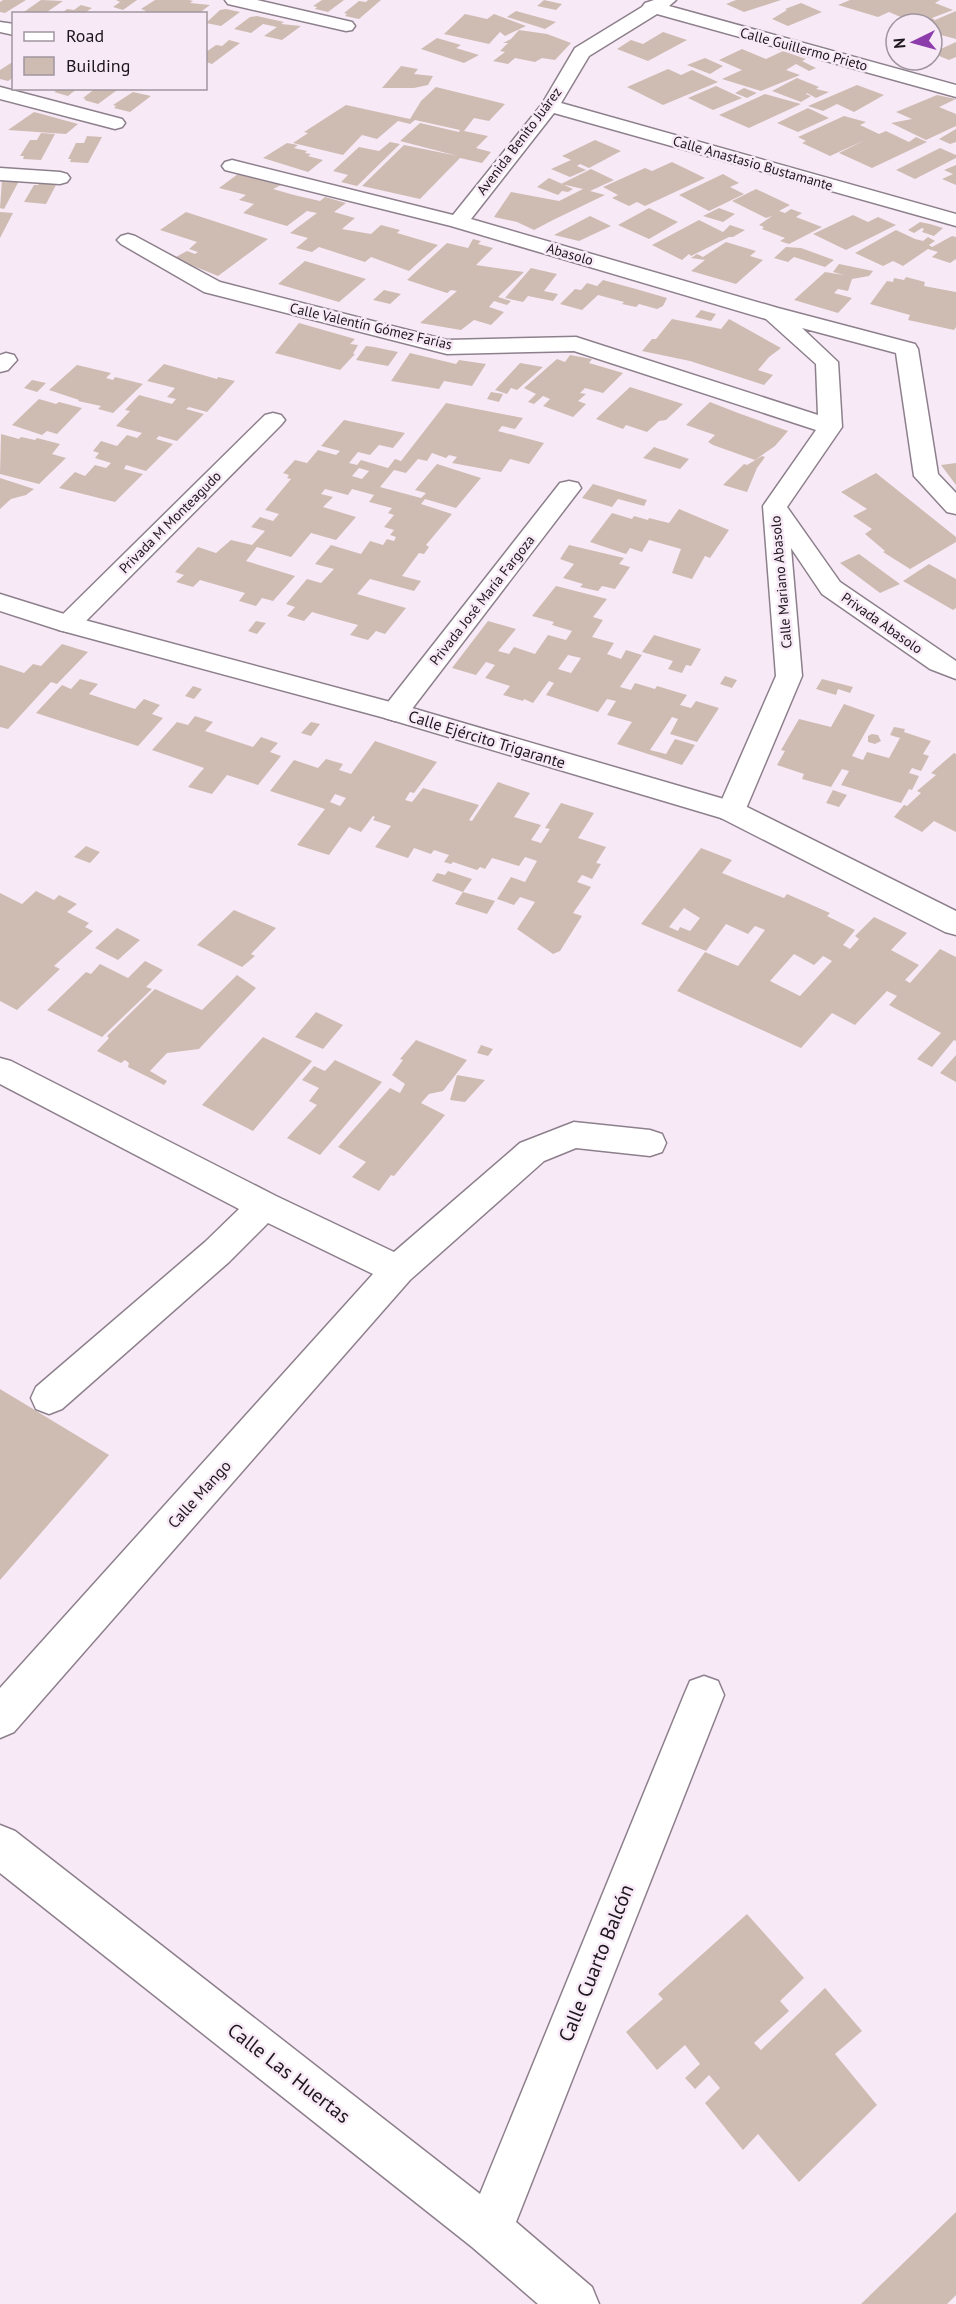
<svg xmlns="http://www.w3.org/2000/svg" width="956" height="2304" font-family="'PT Sans',sans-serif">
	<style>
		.building { fill: #cebcb2; fill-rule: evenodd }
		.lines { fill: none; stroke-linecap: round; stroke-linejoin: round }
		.minor-casing { stroke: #8d808c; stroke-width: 3 }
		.major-casing { stroke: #8d808c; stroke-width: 3 }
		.minor { fill: #fff; fill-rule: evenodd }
		.major { fill: #fff; fill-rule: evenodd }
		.labels { text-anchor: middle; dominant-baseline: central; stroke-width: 5; stroke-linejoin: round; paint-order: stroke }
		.far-street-label { font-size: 14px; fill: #1c171c; stroke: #f8e9f7 }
		.street-label { font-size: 16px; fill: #1c171c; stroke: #f8e9f7 }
		.near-street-label { font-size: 20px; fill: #1c171c; stroke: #f8e9f7 }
	</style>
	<rect width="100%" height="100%" fill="#f8e9f7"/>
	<path class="building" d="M 3,0 L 26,0 L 5,13 L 0,12 L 0,2 Z
		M 41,0 L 63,1 L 44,14 L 21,14 Z
		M 116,0 L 137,0 L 123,10 L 113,7 L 120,2 Z
		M 155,0 L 189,0 L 193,1 L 190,3 L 210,5 L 198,14 L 143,14 L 146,11 L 141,9 Z
		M 322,0 L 344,0 L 328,12 L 315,9 L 317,7 L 313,6 Z
		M 368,0 L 381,0 L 359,19 L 345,16 L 347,14 L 344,13 L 359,1 L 366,2 Z
		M 544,0 L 562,4 L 556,10 L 537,6 Z
		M 736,0 L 781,0 L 744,12 L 726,4 Z
		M 850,0 L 940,0 L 935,3 L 953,10 L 932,18 L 935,20 L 956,11 L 956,39 L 937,34 L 941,32 L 934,28 L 932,29 L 932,24 L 917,24 L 889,12 L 878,17 L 838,5 Z
		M 801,3 L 822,12 L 788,26 L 772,19 L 787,10 L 785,9 Z
		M 81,5 L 92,8 L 83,14 L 61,14 L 67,9 L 74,10 Z
		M 226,9 L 240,12 L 221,26 L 206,23 L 220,10 Z
		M 516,11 L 556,22 L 545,29 L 507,17 Z
		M 465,14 L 487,19 L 494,14 L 526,26 L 505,36 L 500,32 L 489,44 L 444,34 Z
		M 257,16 L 284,22 L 281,24 L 301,26 L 282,40 L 264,36 L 277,27 L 263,24 L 251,33 L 234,29 L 250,17 Z
		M 519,30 L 547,34 L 571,43 L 555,60 L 542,58 L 535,62 L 515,58 L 508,64 L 493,61 L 505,52 L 500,51 L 508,43 L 503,43 L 511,39 Z
		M 663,32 L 687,40 L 648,61 L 617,49 L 631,40 L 643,44 Z
		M 437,38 L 461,45 L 456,48 L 479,55 L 464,63 L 421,49 Z
		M 229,40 L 240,43 L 212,64 L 206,62 L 206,52 L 216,45 L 222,46 Z
		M 956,42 L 956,57 L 949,60 L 932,53 Z
		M 742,49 L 766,59 L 783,51 L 806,59 L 802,61 L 816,68 L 809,71 L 796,64 L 786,70 L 800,75 L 761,91 L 722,79 L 742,70 L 719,60 Z
		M 705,58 L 723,66 L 710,74 L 687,65 Z
		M 14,61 L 14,77 L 8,81 L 0,79 L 0,70 Z
		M 401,66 L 418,69 L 414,74 L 433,76 L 428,85 L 414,88 L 382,88 Z
		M 668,69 L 681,75 L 692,70 L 718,82 L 663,105 L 627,87 Z
		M 797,78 L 819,87 L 816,89 L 829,92 L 816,98 L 807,93 L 806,94 L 811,96 L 801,102 L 772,91 Z
		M 857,85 L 884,95 L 854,112 L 837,104 L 823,111 L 808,106 Z
		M 716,86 L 742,98 L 713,110 L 688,98 Z
		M 436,87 L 505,104 L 489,121 L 474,118 L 464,131 L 488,136 L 476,148 L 491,152 L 482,163 L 460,158 L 420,199 L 362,186 L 404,145 L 458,156 L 400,141 L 420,123 L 459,132 L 460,130 L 415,120 L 410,124 L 398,121 L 377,139 L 362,135 L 343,155 L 293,143 L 308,133 L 304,132 L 346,105 L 410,119 L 421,101 Z
		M 51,88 L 78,88 L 68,96 L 54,92 L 56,91 Z
		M 96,88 L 120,88 L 98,104 L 84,100 L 86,99 L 83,98 Z
		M 744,88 L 757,93 L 747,98 L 735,93 Z
		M 133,92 L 151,96 L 130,112 L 114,108 L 116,106 L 113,105 Z
		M 765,94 L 801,104 L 749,128 L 719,115 Z
		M 937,95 L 956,99 L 939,107 L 956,114 L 956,126 L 926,140 L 891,123 L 912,119 L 896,112 Z
		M 808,108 L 829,118 L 798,132 L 777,123 Z
		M 34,112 L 38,113 L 78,124 L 66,134 L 8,130 Z
		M 844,116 L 866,122 L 860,125 L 879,134 L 886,131 L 909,142 L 916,137 L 927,142 L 872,168 L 839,153 L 865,140 L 830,156 L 802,143 L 806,141 L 798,137 Z
		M 956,129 L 956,142 L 950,144 L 939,139 Z
		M 41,133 L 55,134 L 41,160 L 23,159 L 24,156 L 20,156 L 30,140 L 37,140 Z
		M 87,136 L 102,137 L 88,163 L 70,162 L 71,159 L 68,159 L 76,143 L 84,143 Z
		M 595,140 L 621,151 L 589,168 L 580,164 L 577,166 L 586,170 L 570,177 L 551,169 L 571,160 L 562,156 Z
		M 390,142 L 400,144 L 357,186 L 341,182 L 348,175 L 333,171 L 359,147 L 379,151 Z
		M 287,143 L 298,145 L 294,148 L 307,151 L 305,153 L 311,154 L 308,156 L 323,160 L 308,172 L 263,158 Z
		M 940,148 L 956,155 L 956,158 L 915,179 L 896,170 Z
		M 672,162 L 705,178 L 645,206 L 637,202 L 629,206 L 612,198 L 618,195 L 603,187 L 645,168 L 652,171 Z
		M 956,165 L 956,185 L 942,179 L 953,174 L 944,170 Z
		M 591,169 L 614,180 L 590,191 L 605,195 L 553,220 L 534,230 L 517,222 L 494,217 L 511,192 L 559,201 L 583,189 L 561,184 Z
		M 238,174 L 281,185 L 273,189 L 294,195 L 320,201 L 325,197 L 346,203 L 334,212 L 355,218 L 342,229 L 371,234 L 381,225 L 400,230 L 397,233 L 438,245 L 409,271 L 371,257 L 365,262 L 319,247 L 312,252 L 296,248 L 308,238 L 290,233 L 317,213 L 307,211 L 287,226 L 243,213 L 254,204 L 239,200 L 246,195 L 219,188 Z
		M 723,174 L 739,183 L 730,187 L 744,194 L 709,211 L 679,195 Z
		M 549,178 L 560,183 L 573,189 L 568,192 L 562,191 L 558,195 L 537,187 Z
		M 2,180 L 19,181 L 4,209 L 0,208 Z
		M 40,182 L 57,183 L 46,204 L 24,202 L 34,185 L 38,185 Z
		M 756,189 L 790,205 L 779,211 L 785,213 L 791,209 L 802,213 L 796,217 L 822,227 L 789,244 L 780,241 L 785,238 L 762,229 L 764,227 L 759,225 L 772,216 L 766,218 L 732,201 Z
		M 649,208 L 678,222 L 649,239 L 618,225 Z
		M 719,208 L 735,214 L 723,222 L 703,216 Z
		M 0,212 L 13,213 L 0,238 Z
		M 186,212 L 232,227 L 268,239 L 218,276 L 174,258 L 187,251 L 195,254 L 198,252 L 189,249 L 197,242 L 160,230 Z
		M 853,215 L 868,222 L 878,217 L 896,225 L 846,250 L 813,234 Z
		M 590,216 L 611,226 L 579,241 L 554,235 Z
		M 699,220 L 723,232 L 730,225 L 745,230 L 733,237 L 729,237 L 691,256 L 689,254 L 682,260 L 652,245 Z
		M 920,222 L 930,224 L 943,228 L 934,236 L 922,232 L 924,229 L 922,228 L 914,233 L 908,230 Z
		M 896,230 L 915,239 L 923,241 L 928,237 L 935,241 L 929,245 L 932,247 L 952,236 L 956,237 L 956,259 L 950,263 L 932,257 L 938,252 L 928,249 L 903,266 L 893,261 L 883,266 L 855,253 Z
		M 473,239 L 481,241 L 478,244 L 493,248 L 476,265 L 524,272 L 498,297 L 511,301 L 507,305 L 494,301 L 489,307 L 504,312 L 491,325 L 474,320 L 461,330 L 420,323 L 457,291 L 451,290 L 447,293 L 407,280 L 447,243 L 468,248 Z
		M 726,242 L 756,251 L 750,256 L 763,260 L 736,284 L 691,271 L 705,260 L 691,258 L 697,254 L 703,257 Z
		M 786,247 L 801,248 L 834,260 L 825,267 L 794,257 L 788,262 L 774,258 Z
		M 305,261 L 366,279 L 339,302 L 278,284 Z
		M 839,264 L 873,271 L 869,276 L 852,279 L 848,291 L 838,289 L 834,293 L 852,298 L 838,313 L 794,300 L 825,272 L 844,275 L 833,272 Z
		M 531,268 L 557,274 L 544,291 L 558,294 L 553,301 L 528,296 L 523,302 L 505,298 Z
		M 906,277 L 925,282 L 924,286 L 956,292 L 956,327 L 954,330 L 908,320 L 910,315 L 870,304 L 887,281 L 893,282 L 894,278 L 904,280 Z
		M 603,280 L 636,289 L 667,298 L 663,306 L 657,309 L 639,304 L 636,307 L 622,304 L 624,302 L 598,295 L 582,310 L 560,304 L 575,289 L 581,290 L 587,283 L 597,286 Z
		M 384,290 L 401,294 L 390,304 L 373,300 Z
		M 701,310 L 716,314 L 711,321 L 695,317 Z
		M 672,319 L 721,329 L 729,319 L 781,348 L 769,357 L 758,370 L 773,375 L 764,385 L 690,361 L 642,351 L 652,339 L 656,339 Z
		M 299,323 L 355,339 L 350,344 L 358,345 L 353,354 L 355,354 L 340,370 L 275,353 Z
		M 366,346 L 374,347 L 398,352 L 388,366 L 356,360 Z
		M 410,353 L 456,364 L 459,360 L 486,364 L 472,386 L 444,381 L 439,389 L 391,381 Z
		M 570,355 L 592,359 L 589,363 L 623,373 L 603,393 L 585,388 L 580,393 L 586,394 L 578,401 L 586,404 L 573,417 L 543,406 L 550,399 L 543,396 L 534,404 L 528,402 L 536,394 L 524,388 L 557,359 L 565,362 Z
		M 520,363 L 543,367 L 517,390 L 511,388 L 507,394 L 495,390 Z
		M 164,364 L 217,379 L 218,377 L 235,381 L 207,412 L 189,407 L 186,409 L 204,414 L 177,441 L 159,436 L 156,439 L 173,444 L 146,471 L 126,465 L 124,469 L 143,474 L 115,502 L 59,488 L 75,472 L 85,476 L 95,465 L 106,468 L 111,463 L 95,458 L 99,453 L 93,451 L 101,441 L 117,446 L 127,435 L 137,438 L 142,433 L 116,426 L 130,411 L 125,410 L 139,395 L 172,404 L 176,399 L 167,397 L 175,388 L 147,381 Z
		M 77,365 L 111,373 L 106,378 L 113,380 L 115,377 L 143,384 L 113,413 L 98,409 L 101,406 L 78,401 L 79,400 L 49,390 Z
		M 32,380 L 46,383 L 37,392 L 24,388 Z
		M 630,387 L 683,404 L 666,420 L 659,421 L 647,432 L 626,425 L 623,429 L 596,419 Z
		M 491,392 L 503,394 L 499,402 L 487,399 Z
		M 39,399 L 56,404 L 59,402 L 82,408 L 57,434 L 47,431 L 42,435 L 12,425 Z
		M 710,402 L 738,413 L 788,431 L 775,446 L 755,460 L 713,445 L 708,442 L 715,435 L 686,425 Z
		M 446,403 L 523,418 L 515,429 L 502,426 L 498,431 L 544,443 L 529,464 L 510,459 L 501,472 L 452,463 L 457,457 L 449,455 L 446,458 L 432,453 L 427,461 L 418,459 L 406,473 L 394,470 L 380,487 L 421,498 L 426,493 L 415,490 L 437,464 L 481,478 L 456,508 L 425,499 L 421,504 L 452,514 L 426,545 L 429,547 L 424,554 L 419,553 L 402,576 L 421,581 L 414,591 L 370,579 L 357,594 L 406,608 L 385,634 L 376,631 L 368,640 L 350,635 L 358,625 L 336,619 L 312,612 L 304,621 L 287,616 L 295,607 L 286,604 L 307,579 L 321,583 L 334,569 L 315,564 L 331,545 L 361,554 L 370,541 L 383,545 L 387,539 L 394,541 L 396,537 L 390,535 L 394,530 L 384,527 L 394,515 L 388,513 L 392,508 L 369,502 L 374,495 L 352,489 L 348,495 L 325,489 L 321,494 L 333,497 L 323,507 L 356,517 L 336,540 L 311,533 L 291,557 L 257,547 L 246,561 L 295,576 L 273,601 L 262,598 L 256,606 L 239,601 L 245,593 L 200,580 L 193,587 L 176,582 L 184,575 L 175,572 L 198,547 L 216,553 L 231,540 L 252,545 L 265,531 L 251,527 L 260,517 L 273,521 L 279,514 L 265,510 L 291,479 L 287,478 L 289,475 L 283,473 L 295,460 L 307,463 L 318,450 L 336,455 L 340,451 L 321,446 L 344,420 L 405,433 L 393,448 L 379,445 L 370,455 L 358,452 L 349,463 L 357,465 L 361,460 L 388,468 L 395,459 L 401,461 ZM 359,468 L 369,471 L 362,479 L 352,476 Z
		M 1,434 L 19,439 L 21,437 L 35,440 L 37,438 L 60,444 L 52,454 L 66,458 L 39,484 L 0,474 Z
		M 654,447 L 689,459 L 680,469 L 643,458 Z
		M 762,456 L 765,457 L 757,468 L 747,492 L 723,485 L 744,464 L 747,465 Z
		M 956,463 L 956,485 L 941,465 Z
		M 876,473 L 956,537 L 956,542 L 910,569 L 883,552 L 885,551 L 865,534 L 872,529 L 853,516 L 867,509 L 841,492 Z
		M 0,478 L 34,489 L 26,495 L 11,499 L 0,509 Z
		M 593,484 L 647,500 L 644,506 L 618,499 L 612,507 L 582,498 Z
		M 679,509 L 729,530 L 710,558 L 705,556 L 692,579 L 672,573 L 681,549 L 649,540 L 642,552 L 630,548 L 626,554 L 590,542 L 612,513 L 632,519 L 634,516 L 648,520 L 649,518 L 669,523 Z
		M 569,545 L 624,558 L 619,564 L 630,567 L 615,589 L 602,586 L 598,591 L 580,587 L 583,584 L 563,578 L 574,564 L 560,559 Z
		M 859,554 L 900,584 L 880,593 L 840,563 Z
		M 929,564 L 956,579 L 956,608 L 953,610 L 903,581 Z
		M 556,586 L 607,599 L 593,617 L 603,620 L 592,637 L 614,643 L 607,654 L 621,659 L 626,650 L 642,655 L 620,687 L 631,690 L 635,683 L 655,689 L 657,686 L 687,695 L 680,705 L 691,708 L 696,701 L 719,708 L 697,742 L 670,734 L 678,719 L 672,717 L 650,750 L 666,754 L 675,739 L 695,745 L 682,765 L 617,744 L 632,722 L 607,715 L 616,701 L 607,699 L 598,712 L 546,695 L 554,683 L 549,681 L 533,703 L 524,699 L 523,701 L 503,695 L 510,686 L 485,678 L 495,665 L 486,662 L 476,675 L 452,668 L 488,621 L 516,629 L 498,651 L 509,654 L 514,647 L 535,654 L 548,635 L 566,640 L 572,631 L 552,625 L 554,622 L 532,616 ZM 568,655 L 581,658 L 571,673 L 558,669 Z
		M 256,621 L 266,623 L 257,634 L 248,631 Z
		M 654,635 L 701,649 L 691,666 L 686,665 L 682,673 L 668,669 L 673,661 L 642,652 Z
		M 62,644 L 88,652 L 57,684 L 51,682 L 8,729 L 0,727 L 0,665 L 24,673 L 33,664 L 41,666 Z
		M 725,676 L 737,680 L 732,688 L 720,684 Z
		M 80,679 L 98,684 L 89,694 L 135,709 L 144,699 L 160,705 L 152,714 L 163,718 L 138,746 L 36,713 L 62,685 L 71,689 Z
		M 822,679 L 853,687 L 850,693 L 838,689 L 836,695 L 816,689 Z
		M 193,686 L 202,689 L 194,699 L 185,696 Z
		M 844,704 L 875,715 L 852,756 L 863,760 L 867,752 L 889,758 L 900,738 L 890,735 L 894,727 L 905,729 L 904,732 L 931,741 L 923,754 L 929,756 L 921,771 L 912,768 L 909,773 L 919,776 L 912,790 L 909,789 L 901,803 L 841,785 L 849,771 L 842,769 L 831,787 L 802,779 L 804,774 L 777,765 L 785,751 L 781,750 L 799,719 L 831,727 Z
		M 195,716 L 213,722 L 205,731 L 253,747 L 261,737 L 278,743 L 270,752 L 281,756 L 258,785 L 227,775 L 212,794 L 188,787 L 204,768 L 152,750 L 177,722 L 188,725 Z
		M 311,722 L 320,724 L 311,736 L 301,733 Z
		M 872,734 L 878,735 L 881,741 L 875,744 L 868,742 L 868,736 Z
		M 375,741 L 437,762 L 414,793 L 410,792 L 405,800 L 412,802 L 423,788 L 479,805 L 469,820 L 472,821 L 498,782 L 530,793 L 514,817 L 541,825 L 531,840 L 541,843 L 550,829 L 545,828 L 561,803 L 594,813 L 578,838 L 606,847 L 596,863 L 601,864 L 592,879 L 582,875 L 577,882 L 591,887 L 573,913 L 582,916 L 560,951 L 553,954 L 517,929 L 535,902 L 520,897 L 514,905 L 497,899 L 511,877 L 525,882 L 537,861 L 525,857 L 519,866 L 492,858 L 485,869 L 480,867 L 477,870 L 453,862 L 451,864 L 444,862 L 449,855 L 434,850 L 431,854 L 414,848 L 408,858 L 375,847 L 391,826 L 373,820 L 375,817 L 373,816 L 361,832 L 349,827 L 329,855 L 297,845 L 325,809 L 270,791 L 294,760 L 318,768 L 326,759 L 343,764 L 339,770 L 351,774 ZM 335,794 L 346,798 L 340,806 L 330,802 Z
		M 954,753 L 956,754 L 956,832 L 934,821 L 922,832 L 894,817 L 904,805 L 907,806 L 921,793 L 917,791 L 936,775 L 931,773 Z
		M 833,790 L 847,795 L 839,807 L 826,803 Z
		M 86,846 L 100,852 L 90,863 L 74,857 Z
		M 701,848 L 732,860 L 722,873 L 784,898 L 787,894 L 830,913 L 827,916 L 855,930 L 843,945 L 850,949 L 859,939 L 855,936 L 874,917 L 907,933 L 891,950 L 919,965 L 905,980 L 910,983 L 940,949 L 956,957 L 956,1041 L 954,1040 L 932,1067 L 917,1059 L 941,1033 L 889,1005 L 897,996 L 887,991 L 855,1025 L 832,1013 L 801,1048 L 677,991 L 705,952 L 738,966 L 765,930 L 755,926 L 748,934 L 726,924 L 706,951 L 641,924 ZM 684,908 L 700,918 L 690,931 L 680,927 L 678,931 L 669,927 ZM 794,954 L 814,965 L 823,956 L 832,961 L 800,996 L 770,981 Z
		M 448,871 L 472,879 L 463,892 L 432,881 L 437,873 L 445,875 Z
		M 36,891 L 54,900 L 59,895 L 77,904 L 67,912 L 89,923 L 85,927 L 93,931 L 54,966 L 60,969 L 17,1010 L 0,1001 L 0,893 L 22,904 Z
		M 463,892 L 495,901 L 487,914 L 455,904 Z
		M 234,910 L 276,928 L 251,954 L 255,956 L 242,967 L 197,945 Z
		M 117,928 L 140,940 L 118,960 L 95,948 Z
		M 145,961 L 163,970 L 146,987 L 152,989 L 102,1037 L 47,1010 L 86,972 L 91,974 L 100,964 L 128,978 Z
		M 237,975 L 256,988 L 199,1049 L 167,1053 L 150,1071 L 167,1081 L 164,1085 L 128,1067 L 129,1063 L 125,1060 L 121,1063 L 97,1051 L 109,1038 L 107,1036 L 155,989 L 202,1010 Z
		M 316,1012 L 343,1025 L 323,1049 L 295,1037 Z
		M 263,1037 L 312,1061 L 253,1131 L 202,1105 Z
		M 416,1040 L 467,1060 L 443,1091 L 429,1094 L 421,1103 L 445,1115 L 394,1176 L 391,1175 L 379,1191 L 352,1177 L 366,1162 L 338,1147 L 390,1088 L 400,1093 L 405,1084 L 392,1075 L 403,1060 L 400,1059 Z
		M 481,1045 L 493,1049 L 488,1056 L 477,1053 Z
		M 956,1055 L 956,1082 L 940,1073 Z
		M 335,1060 L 382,1082 L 320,1155 L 287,1138 L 317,1105 L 309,1101 L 319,1088 L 302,1080 L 314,1066 L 325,1071 Z
		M 457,1075 L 485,1080 L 465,1102 L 450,1100 Z
		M 0,1389 L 109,1455 L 0,1580 Z
		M 747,1914 L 804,1978 L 780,2001 L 789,2011 L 754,2043 L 761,2050 L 825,1988 L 862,2031 L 835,2054 L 877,2105 L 799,2182 L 758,2134 L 743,2150 L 705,2103 L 720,2088 L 709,2075 L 695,2089 L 685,2078 L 700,2064 L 685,2045 L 657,2070 L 626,2032 L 663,1999 L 658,1994 Z
		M 956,2212 L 956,2295 L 947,2304 L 861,2304 Z"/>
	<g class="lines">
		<g class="minor-casing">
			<path id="minor" d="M 225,0 L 257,0 L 352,22 L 355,26 L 352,30 L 346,31 L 228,4 Z
				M 654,0 L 676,0 L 669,6 L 956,85 L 956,97 L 657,14 L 589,56 L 561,103 L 956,214 L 956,226 L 554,113 L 471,219 L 778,308 L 915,344 L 918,349 L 938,474 L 956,493 L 956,514 L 947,512 L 914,476 L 896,353 L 802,328 L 838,362 L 842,427 L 787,507 L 840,582 L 956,661 L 956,679 L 930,669 L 822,594 L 791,548 L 802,676 L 745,811 L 741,818 L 731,821 L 721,818 L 717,811 L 776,676 L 763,506 L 816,430 L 574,351 L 447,354 L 204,292 L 121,244 L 117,240 L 121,236 L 128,234 L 135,236 L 220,282 L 447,340 L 576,337 L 818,415 L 816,364 L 766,319 L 451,226 L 225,170 L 222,166 L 225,162 L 232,160 L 453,215 L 542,104 L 575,48 L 642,7 L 645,3 Z
				M 0,22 L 14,24 L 14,35 L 0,32 Z
				M 0,87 L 122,119 L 125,123 L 122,127 L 115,129 L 0,99 Z
				M 0,168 L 60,172 L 67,174 L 70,178 L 67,182 L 60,184 L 0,180 Z
				M 6,353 L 14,355 L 17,360 L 8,370 L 0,372 L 0,355 Z
				M 273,413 L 281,415 L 285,420 L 281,425 L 77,630 L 68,632 L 59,630 L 55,624 L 59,618 L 265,415 Z
				M 569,481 L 578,483 L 581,488 L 405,718 L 395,721 L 385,718 L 381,712 L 385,706 L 560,483 Z
				M 0,1058 L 11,1061 L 276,1196 L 394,1252 L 520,1143 L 574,1122 L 650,1130 L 662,1134 L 666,1143 L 662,1152 L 650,1156 L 576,1148 L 544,1161 L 410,1280 L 14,1732 L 0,1738 L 0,1688 L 373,1274 L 268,1223 L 229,1262 L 62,1409 L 49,1414 L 36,1409 L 31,1398 L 36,1387 L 205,1242 L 239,1209 L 0,1084 Z
				M 704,1676 L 718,1681 L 724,1695 L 516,2222 L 592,2287 L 599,2304 L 538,2304 L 472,2247 L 0,1873 L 0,1825 L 15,1831 L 480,2194 L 684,1695 L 690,1681 Z"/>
		</g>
		<g class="major-casing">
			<path id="major" d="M 0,594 L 77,618 L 405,706 L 741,804 L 956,911 L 956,935 L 945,932 L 721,818 L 385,718 L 59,630 L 0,611 Z"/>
		</g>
		<use href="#minor" class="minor"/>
		<use href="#major" class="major"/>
	</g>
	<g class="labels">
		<g class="far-street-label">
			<text transform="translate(804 49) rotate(15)">Calle Guillermo Prieto</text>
			<text transform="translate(519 141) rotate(-53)">Avenida Benito Juárez</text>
			<text transform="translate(753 163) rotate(16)">Calle Anastasio Bustamante</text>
			<text transform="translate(570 254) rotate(16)">Abasolo</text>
			<text transform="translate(371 326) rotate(13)">Calle Valentín Gómez Farías</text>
			<text transform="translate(170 522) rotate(-45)">Privada M Monteagudo</text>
			<text transform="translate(781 582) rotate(-95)">Calle Mariano Abasolo</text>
			<text transform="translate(482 600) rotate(-52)">Privada José María Fargoza</text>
			<text transform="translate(882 623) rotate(35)">Privada Abasolo</text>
		</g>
		<g class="street-label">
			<text transform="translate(487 739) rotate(17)">Calle Ejército Trigarante</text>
			<text transform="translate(199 1494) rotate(-48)">Calle Mango</text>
		</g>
		<g class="near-street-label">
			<text transform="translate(596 1963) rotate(-68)">Calle Cuarto Balcón</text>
			<text transform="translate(289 2073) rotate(38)">Calle Las Huertas</text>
		</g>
	</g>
	<rect x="12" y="12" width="195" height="78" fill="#f8e9f7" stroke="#a0959f" stroke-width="1.5"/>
	<rect x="24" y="32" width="30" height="9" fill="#ffffff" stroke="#a0959f" stroke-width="1.5"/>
	<text x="66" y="42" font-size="18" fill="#1c171c">Road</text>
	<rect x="24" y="57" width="30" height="18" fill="#cebcb2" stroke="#a0959f" stroke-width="1.5"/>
	<text x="66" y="72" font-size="18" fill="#1c171c">Building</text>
	<g transform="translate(914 42) rotate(265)"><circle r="28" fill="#f8e9f7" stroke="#a0959f" stroke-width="1.5"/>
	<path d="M0-4.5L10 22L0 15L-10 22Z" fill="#8d3cab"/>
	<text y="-9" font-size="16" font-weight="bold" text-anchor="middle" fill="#1c171c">N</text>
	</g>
</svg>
